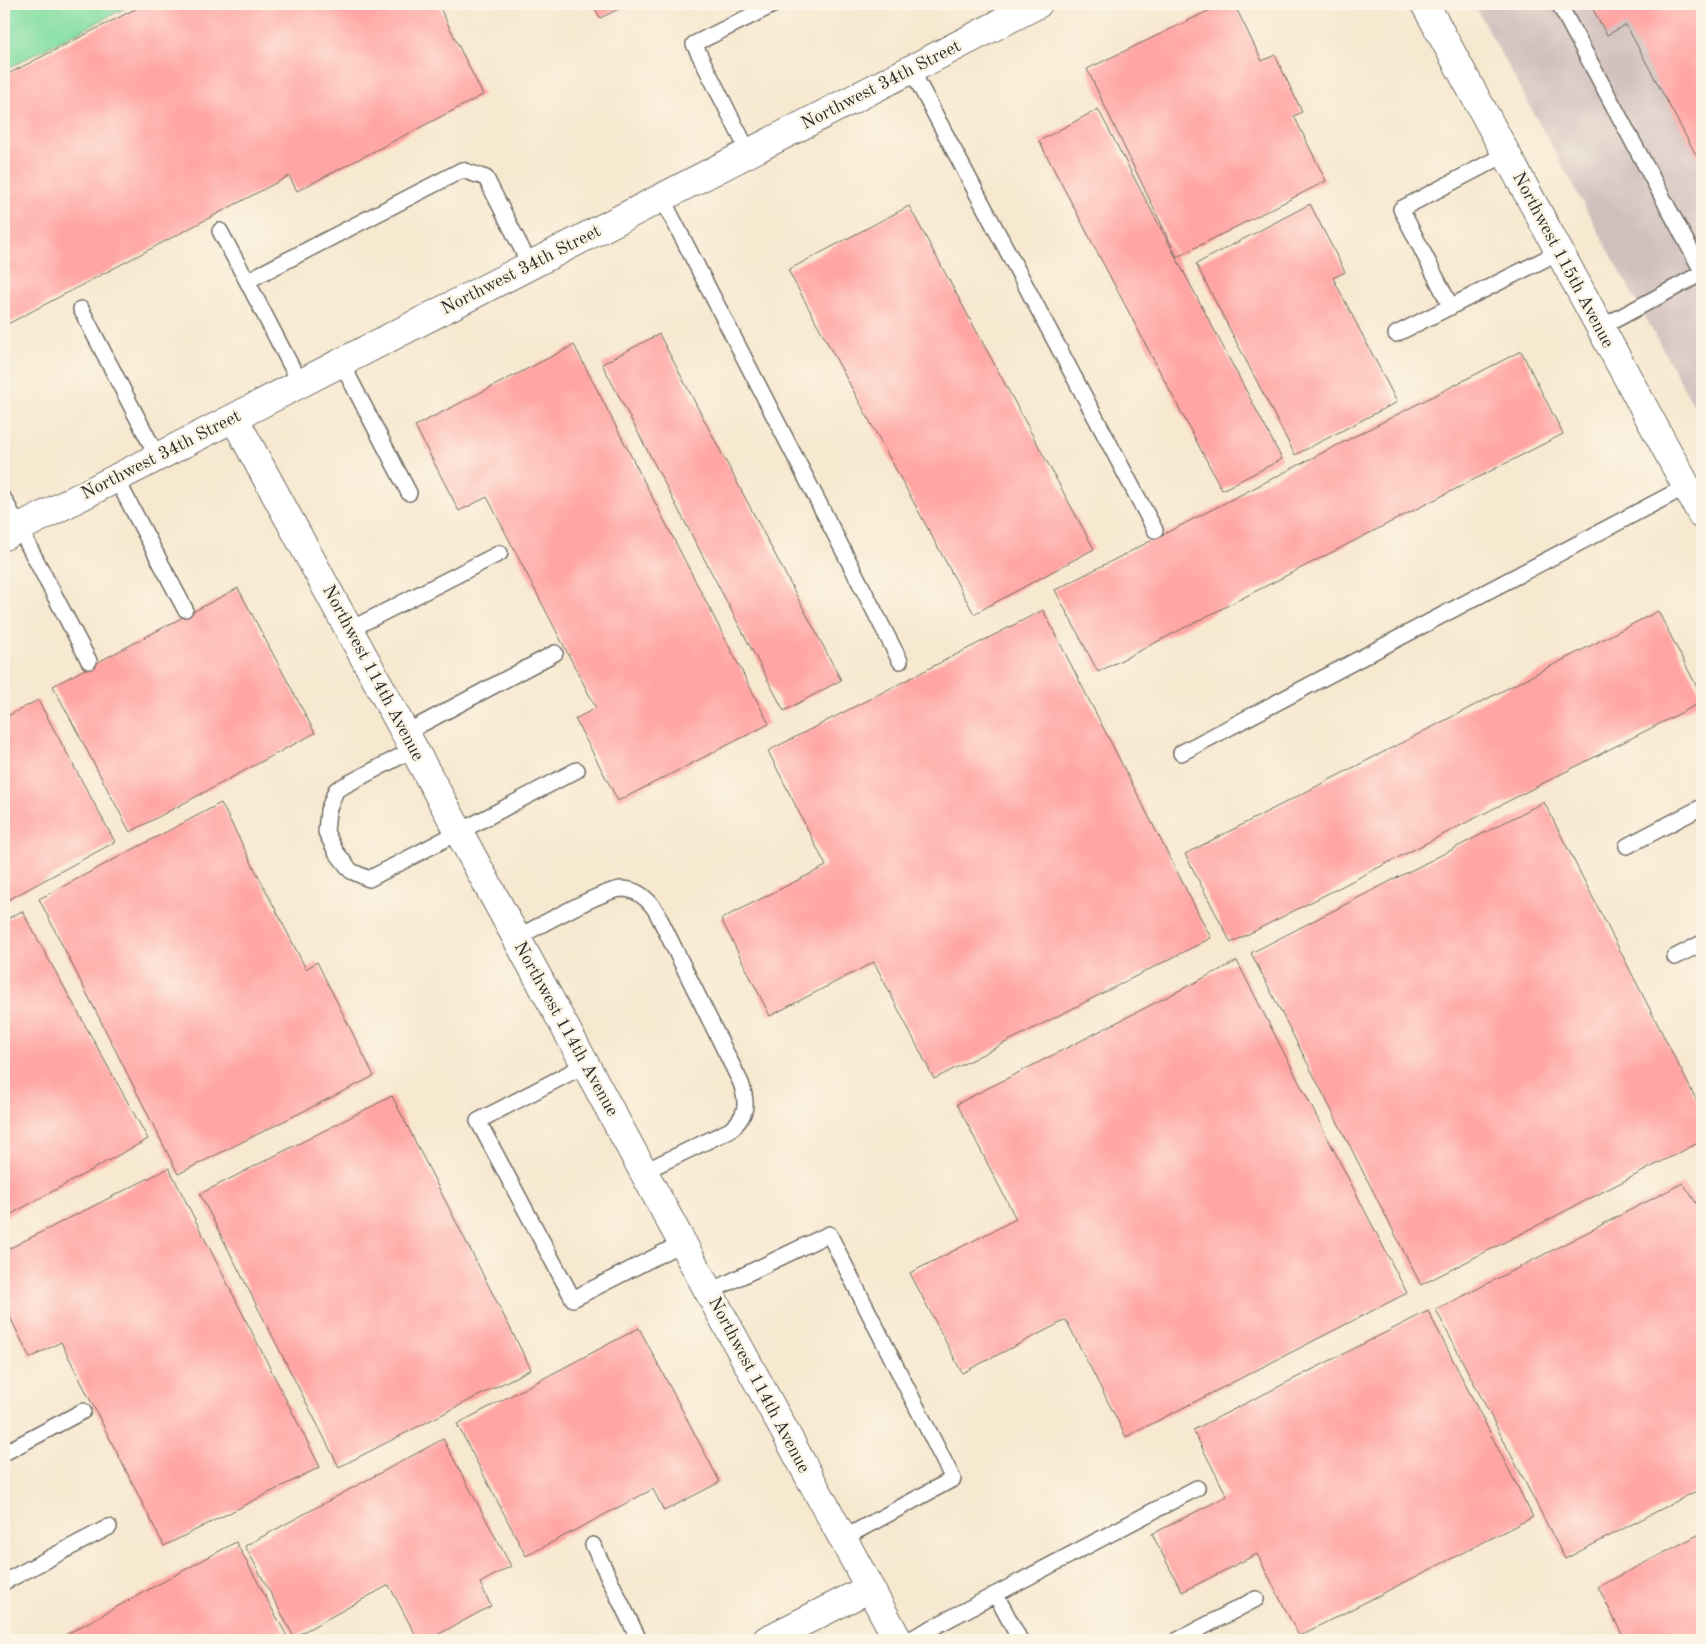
<svg xmlns="http://www.w3.org/2000/svg" width="1706" height="1644" font-family="'Old Standard TT',serif">
	<style>
		.industrial { fill: #d1bfbd }
		.green { fill: #85dfa4; stroke: #588568 }
		.building { fill: #ffa6a4 }
		.lines { fill: none; stroke-linecap: round; stroke-linejoin: round }
		.lane-casing { stroke: #726d65; stroke-width: 18 }
		.street-casing { stroke: #726d65; stroke-width: 30 }
		.secondary-casing { stroke: #726d65; stroke-width: 30 }
		.lane { stroke: #fff; stroke-width: 15 }
		.street { stroke: #fff; stroke-width: 28 }
		.secondary { stroke: #fff; stroke-width: 28 }
		.labels { text-anchor: middle; dominant-baseline: central; stroke-width: 5; stroke-linejoin: round; paint-order: stroke }
		.street-label { font-size: 18px; fill: #2b2b2b; stroke: #fcf5e5 }
	</style>
	<rect width="100%" height="100%" fill="#fcf5e5"/>
	<filter id="ink" filterUnits="userSpaceOnUse"><feTurbulence type="fractalNoise" baseFrequency=".02" numOctaves="2"/><feDisplacementMap in="SourceGraphic" scale="10" xChannelSelector="R" yChannelSelector="G"/><feConvolveMatrix kernelMatrix="1 2 1 2 8 2 1 2 1" color-interpolation-filters="sRGB"/></filter>
	<filter id="wash" filterUnits="userSpaceOnUse"><feTurbulence type="fractalNoise" baseFrequency=".0096" numOctaves="4" result="noise"/><feDisplacementMap in="SourceGraphic" scale="20" xChannelSelector="R" yChannelSelector="G"/><feGaussianBlur stdDeviation="1.12" result="paint"/><feColorMatrix in="noise" values="0 0 0 0 0 0 0 0 0 0 0 0 0 0 0 0 0 1.4 0 .05"/><feComposite in="paint" operator="in"/></filter>
	<g filter="url(#wash)">
		<rect width="100%" height="100%" fill="#f7e8d0"/>
		<path class="industrial" d="M 1474,4 L 1702,4 L 1702,421 Z"/>
		<path class="green" d="M 4,4 L 133,4 L 4,70 Z"/>
		<g id="blocks">
			<path class="building" d="M 145,4 L 438,4 L 483,95 L 297,191 L 289,176 L 4,326 L 4,76 Z
				M 593,4 L 629,4 L 600,18 Z
				M 1223,4 L 1234,4 L 1262,61 L 1275,55 L 1302,112 L 1294,116 L 1326,181 L 1177,257 L 1087,69 Z
				M 1590,4 L 1702,4 L 1702,166 L 1626,25 L 1607,35 Z
				M 1098,109 L 1282,459 L 1222,490 L 1039,141 Z
				M 1310,204 L 1345,272 L 1333,278 L 1397,402 L 1295,455 L 1196,264 Z
				M 909,206 L 1094,549 L 974,614 L 788,270 Z
				M 659,334 L 841,680 L 784,711 L 602,364 Z
				M 574,345 L 769,724 L 618,801 L 575,719 L 596,708 L 487,497 L 459,511 L 415,426 Z
				M 1521,351 L 1563,434 L 1098,672 L 1055,590 Z
				M 238,588 L 315,733 L 130,832 L 53,686 Z
				M 1043,610 L 1211,938 L 934,1079 L 874,962 L 770,1016 L 721,919 L 826,866 L 768,751 Z
				M 1658,611 L 1702,697 L 1702,702 L 1231,943 L 1185,854 Z
				M 38,700 L 115,842 L 4,902 L 4,718 Z
				M 1544,802 L 1702,1111 L 1702,1141 L 1421,1285 L 1251,953 Z
				M 221,803 L 306,969 L 317,962 L 374,1076 L 178,1174 L 39,899 Z
				M 22,911 L 148,1139 L 4,1218 L 4,921 Z
				M 1237,961 L 1407,1293 L 1126,1437 L 1066,1320 L 962,1373 L 910,1273 L 1016,1219 L 957,1104 Z
				M 392,1096 L 531,1369 L 339,1467 L 200,1194 Z
				M 169,1168 L 320,1467 L 164,1546 L 61,1342 L 30,1358 L 4,1305 L 4,1251 Z
				M 1683,1183 L 1702,1212 L 1702,1488 L 1565,1559 L 1436,1310 Z
				M 1428,1311 L 1533,1517 L 1299,1636 L 1257,1554 L 1182,1592 L 1152,1534 L 1227,1496 L 1193,1430 Z
				M 639,1328 L 720,1482 L 664,1511 L 653,1489 L 526,1556 L 457,1424 Z
				M 443,1439 L 511,1566 L 480,1583 L 491,1606 L 428,1640 L 418,1640 L 389,1585 L 294,1637 L 245,1546 Z
				M 1702,1533 L 1702,1640 L 1625,1640 L 1598,1587 Z
				M 236,1542 L 289,1640 L 56,1640 Z"/>
		</g>
	</g>
	<g filter="url(#ink)">
		<use href="#blocks" fill-opacity="0" stroke="#726d65" stroke-width="1"/>
		<g class="lines">
			<g class="lane-casing">
				<path id="lane" d="M 1559,4 L 1702,271
					M 911,69 L 1155,530
					M 749,153 L 694,44 L 775,4
					M 662,198 L 900,661
					M 220,231 L 247,281
					M 1451,307 L 1401,209 L 1506,154
					M 81,309 L 157,456
					M 1600,328 L 1702,273
					M 1396,334 L 1559,252
					M 341,362 L 409,493
					M 300,383 L 247,281 L 462,170 L 486,178 L 530,265
					M 116,478 L 185,609
					M 4,499 L 89,661
					M 349,630 L 500,553
					M 405,733 L 555,653
					M 414,749 L 336,790 L 328,811 L 326,832 L 336,852 L 351,871 L 369,879 L 577,770
					M 1181,753 L 1687,486
					M 1627,846 L 1702,807
					M 516,938 C 538,927 601,890 622,889 C 637,889 648,899 656,911 L 741,1083 C 748,1104 747,1116 730,1130 L 643,1172
					M 1675,957 L 1702,943
					M 585,1065 L 478,1121 L 573,1299 L 682,1243
					M 709,1292 L 829,1234 L 953,1479 L 842,1539
					M 4,1453 L 83,1411
					M 593,1545 L 639,1640
					M 4,1582 L 109,1527
					M 996,1595 L 1020,1640
					M 909,1640 L 1197,1488
					M 1178,1640 L 1256,1599"/>
			</g>
			<g class="street-casing">
				<path id="street" d="M 1425,4 L 1702,515
					M 767,1640 L 870,1588"/>
			</g>
			<g class="secondary-casing">
				<path id="secondary" d="M 234,418 L 898,1640
					M 4,536 L 1038,4"/>
			</g>
			<use href="#lane" class="lane"/>
			<use href="#street" class="street"/>
			<use href="#secondary" class="secondary"/>
		</g>
	</g>
	<g class="labels">
		<g class="street-label">
			<text transform="translate(881 85) rotate(-27)">Northwest 34th Street</text>
			<text transform="translate(1563 260) rotate(62)">Northwest 115th Avenue</text>
			<text transform="translate(521 270) rotate(-27)">Northwest 34th Street</text>
			<text transform="translate(161 455) rotate(-27)">Northwest 34th Street</text>
			<text transform="translate(373 673) rotate(62)">Northwest 114th Avenue</text>
			<text transform="translate(566 1029) rotate(61)">Northwest 114th Avenue</text>
			<text transform="translate(759 1385) rotate(62)">Northwest 114th Avenue</text>
		</g>
	</g>
	<rect width="1706" height="1644" fill="none" stroke="#fcf5e5" stroke-width="20"/>
</svg>
